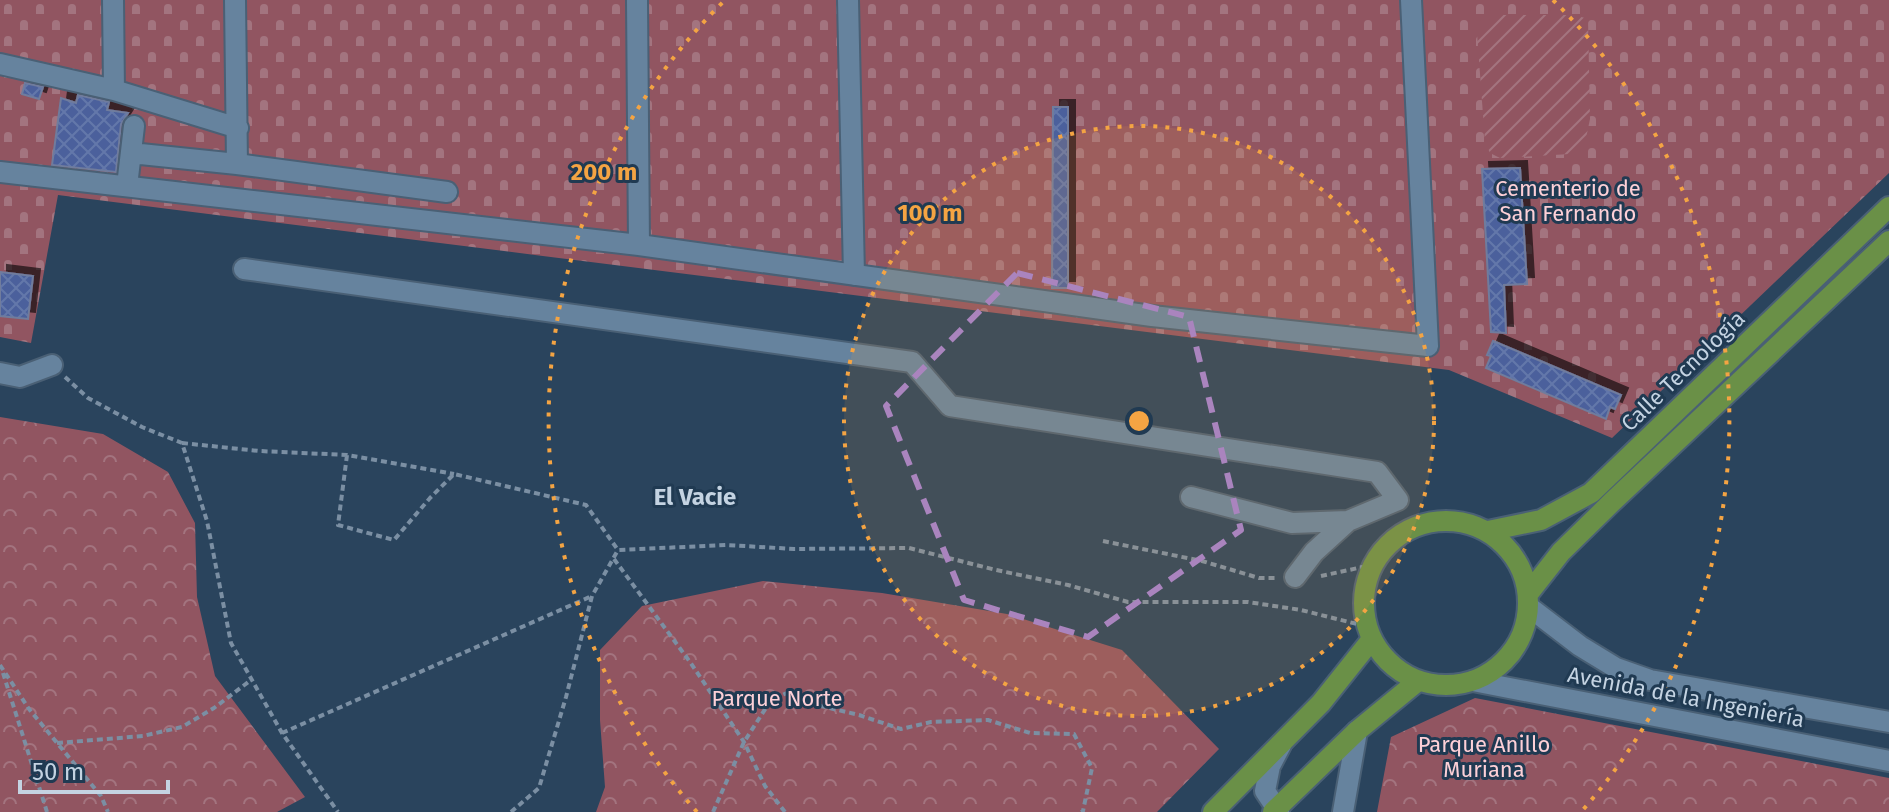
<svg xmlns="http://www.w3.org/2000/svg" width="1889" height="812" font-family="'Fira Sans',sans-serif">
	<style>
		.forest { fill: url(#forest-crowns) }
		.cemetery { fill: url(#cemetery-stones) }
		.garden { fill: url(#garden-furrows) }
		.building { fill: url(#building-cross-hatch); stroke: #6f7c9d; stroke-width: 2; filter: url(#shadow) }
		.lines { fill: none; stroke-linecap: round; stroke-linejoin: round }
		.minor-casing { stroke: #4a6075; stroke-width: 24 }
		.major-casing { stroke: #4a6075; stroke-width: 24 }
		.path { stroke: #7b8fa3; stroke-width: 4; stroke-dasharray: 6 4; stroke-linecap: butt }
		.minor { stroke: #66839e; stroke-width: 20 }
		.major { stroke: #6a9047; stroke-width: 20 }
		.marked { fill: none; stroke: #a080d0; stroke-width: 6; stroke-dasharray: 16 10; stroke-linejoin: round }
		.ring { fill: none; stroke: #f4a443; stroke-width: 4; stroke-dasharray: 4 8 }
		.labels { text-anchor: middle; dominant-baseline: central; stroke-width: 6; stroke-linejoin: round; paint-order: stroke }
		.park-label { font-size: 22px; fill: #fdd0d7; stroke: #203a52 }
		.street-label { font-size: 22px; fill: #c4d3e2; stroke: #203a52 }
		.neighbourhood-label { font-size: 24px; font-weight: bold; fill: #c4d3e2; stroke: #203a52 }
		.centre { fill: #f4a443; stroke: #203a52; stroke-width: 4 }
		.ring-label { font-size: 24px; text-anchor: middle; font-weight: bold; fill: #f4a443; stroke: #203a52; stroke-width: 6; stroke-linejoin: round; paint-order: stroke }
	</style>
	<defs>
		<pattern id="forest-crowns" width="20" height="18" patternUnits="userSpaceOnUse" patternTransform="scale(2)"><rect width="20" height="18" fill="#915561"/><path d="M2 6a3 3 0 1 1 6 0M12 15a3 3 0 1 1 6 0" fill="none" stroke="#a3747f"/></pattern>
		<pattern id="cemetery-stones" width="16" height="16" patternUnits="userSpaceOnUse" patternTransform="scale(2)"><rect width="16" height="16" fill="#915561"/><path d="M2 7V4a2 2 0 0 1 4 0v3zM10 15v-3a2 2 0 0 1 4 0v3z" fill="#a3747f"/></pattern>
		<pattern id="garden-furrows" width="10" height="10" patternUnits="userSpaceOnUse" patternTransform="scale(2)"><rect width="10" height="10" fill="#915561"/><path d="M-1 1l2-2M0 10L10 0M9 11l2-2" fill="none" stroke="#a3747f"/></pattern>
		<pattern id="building-cross-hatch" width="8" height="8" patternUnits="userSpaceOnUse" patternTransform="scale(2)"><rect width="8" height="8" fill="#4c619c"/><path d="M0 0l8 8M0 8l8-8" fill="none" stroke="#6477aa"/></pattern>
		<filter id="shadow"><feDropShadow dx="7" dy="-7" stdDeviation="0" flood-color="#0009"/></filter>
	</defs>
	<rect width="100%" height="100%" fill="#2a445d"/>
	<path class="forest" d="M 0,417 L 103,434 L 168,472 L 195,523 L 197,597 L 215,676 L 305,797 L 277,812 L 0,812 Z
		M 763,581 L 882,593 L 1007,614 L 1122,650 L 1219,749 L 1157,812 L 596,812 L 605,787 L 600,720 L 600,650 L 642,606 Z
		M 1475,698 L 1889,778 L 1889,812 L 1377,812 L 1391,737 Z"/>
	<path class="cemetery" d="M 0,0 L 1889,0 L 1889,173 L 1612,438 L 1449,370 L 58,195 L 31,343 L 0,337 Z"/>
	<path class="garden" d="M 1493,15 L 1575,15 L 1588,19 L 1590,119 L 1585,143 L 1570,154 L 1500,158 L 1490,153 L 1485,142 L 1477,33 L 1482,21 Z"/>
	<path class="building" d="M 25,83 L 43,87 L 39,99 L 22,94 Z
		M 78,95 L 109,102 L 107,110 L 128,113 L 121,124 L 116,172 L 52,165 L 61,98 L 76,103 Z
		M 1053,107 L 1068,107 L 1068,288 L 1052,288 Z
		M 1520,168 L 1527,284 L 1504,285 L 1506,333 L 1491,332 L 1482,169 Z
		M 0,272 L 33,276 L 28,319 L 0,316 Z
		M 1493,341 L 1621,395 L 1615,409 L 1610,407 L 1606,419 L 1486,368 L 1491,356 L 1487,355 Z"/>
	<g class="lines">
		<g class="minor-casing">
			<path id="minor" d="M 113,0 L 114,90
				M 235,0 L 237,164
				M 637,0 L 639,245
				M 848,0 L 854,275
				M 0,64 L 114,90 L 238,128
				M 131,153 L 237,164 L 447,192
				M 0,172 L 639,245 L 1152,316 L 1428,346 L 1411,0
				M 127,186 L 134,126
				M 244,269 L 912,362 L 950,406 L 1377,472 L 1398,500 L 1348,521 L 1292,523 L 1191,497
				M 0,373 L 20,377 L 52,365
				M 1295,577 L 1314,552 L 1348,521
				M 1529,607 L 1580,646 L 1616,668 L 1650,680 L 1889,722
				M 1473,681 L 1889,761
				M 1279,812 L 1265,791 L 1270,766 L 1281,745
				M 1343,812 L 1357,731"/>
		</g>
		<g class="major-casing">
			<path id="major" d="M1364 603a82 82 0 1 1 164 0a82 82 0 1 1-164 0Z
				M 1488,531 L 1541,520 L 1591,493 L 1889,207
				M 1528,594 L 1561,552 L 1612,502 L 1889,241
				M 1213,812 L 1321,703 L 1372,639
				M 1273,812 L 1357,731 L 1418,681"/>
		</g>
		<path class="path" d="M 65,377 L 88,398 L 142,427 L 182,443 L 207,521 L 231,643 L 282,733 L 338,812
			M 182,443 L 259,451 L 347,455 L 454,474
			M 347,455 L 338,525 L 394,540 L 430,498 L 454,474 L 586,505 L 618,550 L 727,545 L 794,549 L 909,548 L 996,570 L 1068,585 L 1128,602 L 1248,602 L 1301,610 L 1361,625
			M 1103,541 L 1202,561 L 1259,578 L 1276,578
			M 614,559 L 690,662 L 744,742 L 765,786 L 785,812
			M 1321,576 L 1372,565
			M 0,665 L 29,709 L 101,796 L 108,812
			M 3,673 L 47,812
			M 282,733 L 592,596
			M 57,743 L 143,736 L 182,727 L 214,708 L 251,680
			M 511,812 L 539,788 L 566,697 L 592,596 L 618,550
			M 713,812 L 744,742 L 771,700 L 789,692 L 821,706 L 859,715 L 901,729 L 931,722 L 988,720 L 1030,733 L 1074,734 L 1092,768 L 1083,811 L 1081,812"/>
		<use href="#minor" class="minor"/>
		<use href="#major" class="major"/>
	</g>
	<path class="marked" d="M 1017,273 L 1189,317 L 1241,530 L 1088,637 L 964,600 L 886,406 Z"/>
	<circle cx="1139" cy="421" r="295" fill="#f4a443" fill-opacity=".12"/>
	<g class="ring">
		<circle cx="1139" cy="421" r="295"/>
		<path d="M697 812A590 590 0 0 1 725 0M1553 0A590 590 0 0 1 1581 812"/>
	</g>
	<g class="labels">
		<g class="park-label">
			<text x="1568" y="188">Cementerio de<tspan x="1568" dy="25">San Fernando</tspan></text>
			<text x="777" y="698">Parque Norte</text>
			<text x="1484" y="744">Parque Anillo<tspan x="1484" dy="25">Muriana</tspan></text>
		</g>
		<g class="street-label">
			<text transform="translate(1683 371) rotate(-44)">Calle Tecnología</text>
			<text transform="translate(1686 697) rotate(11)">Avenida de la Ingeniería</text>
		</g>
		<g class="neighbourhood-label">
			<text x="695" y="497">El Vacie</text>
		</g>
	</g>
	<circle cx="1139" cy="421" r="12" class="centre"/>
	<g class="ring-label">
		<text x="604" y="180">200 m</text>
		<text x="930" y="221">100 m</text>
	</g>
	<path d="M20 780v12h148v-12" fill="none" stroke="#c4d3e2" stroke-width="4"/>
	<text x="32" y="780" font-size="24" fill="#c4d3e2" stroke="#203a52" stroke-width="6" paint-order="stroke">50 m</text>
</svg>
